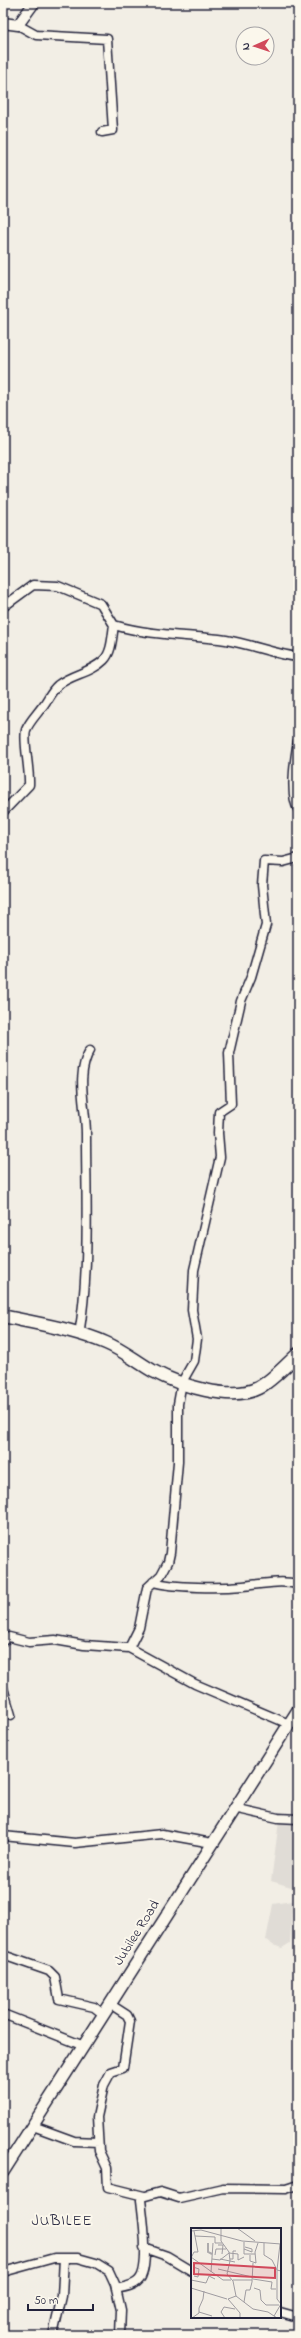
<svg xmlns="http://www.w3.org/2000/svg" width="301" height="2338" font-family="'Indie Flower',sans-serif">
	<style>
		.built { fill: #e0dcd6 }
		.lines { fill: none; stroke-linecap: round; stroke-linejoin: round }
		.minor-casing { stroke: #22223b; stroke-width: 11 }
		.tertiary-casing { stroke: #22223b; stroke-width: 13 }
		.secondary-casing { stroke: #22223b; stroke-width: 14 }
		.primary-casing { stroke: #22223b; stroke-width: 15 }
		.minor { stroke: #fbf7ec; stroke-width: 8 }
		.tertiary { stroke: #fbf7ec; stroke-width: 10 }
		.secondary { stroke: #fbf7ec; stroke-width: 11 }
		.primary { stroke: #fbf7ec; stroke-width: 12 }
		.labels { text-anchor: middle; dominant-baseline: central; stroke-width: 4; stroke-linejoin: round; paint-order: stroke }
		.street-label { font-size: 14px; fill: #22223b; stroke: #fbf7ec }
		.neighbourhood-label { font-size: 15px; letter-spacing: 1px; fill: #22223b; stroke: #fbf7ec }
		.inset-river { fill: none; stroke: #aeabad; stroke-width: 2 }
		.inset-road { fill: none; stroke: #9f9ca1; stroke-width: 1 }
		.view { fill: #d1495b; fill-opacity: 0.15; stroke: #d1495b; stroke-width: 2 }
		.inset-edge { fill: none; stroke: #22223b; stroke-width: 2 }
	</style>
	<rect width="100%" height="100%" fill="#f2eee5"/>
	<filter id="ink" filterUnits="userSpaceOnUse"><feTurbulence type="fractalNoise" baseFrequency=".025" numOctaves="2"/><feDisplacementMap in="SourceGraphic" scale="8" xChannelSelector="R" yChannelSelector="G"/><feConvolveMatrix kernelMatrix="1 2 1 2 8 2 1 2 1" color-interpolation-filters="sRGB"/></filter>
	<g filter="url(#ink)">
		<path class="built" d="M 279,1821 L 298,1821 L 298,1889 L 271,1881 Z
			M 298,1900 L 298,1906 L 292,1913 L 290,1943 L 282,1948 L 273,1945 L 266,1940 L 273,1904 Z"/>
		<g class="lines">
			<g class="minor-casing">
				<path id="minor" d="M 18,25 L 36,35 L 107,39 L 113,130 L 102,132
					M 3,607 L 33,585 L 58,586 L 101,604 L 114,625 C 151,636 189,635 226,640 C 250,644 274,654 298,657
					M 298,741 C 295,758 289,794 298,809
					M 3,812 L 29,785 C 30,770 23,740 26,730 C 29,722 37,714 42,707 C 48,700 50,692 58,685 C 72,674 91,673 104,660 C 112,652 112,637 114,625
					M 79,1335 C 90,1269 86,1200 86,1134 C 86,1106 75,1075 90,1050
					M 153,1582 C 175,1588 220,1588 243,1586 C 262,1584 279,1580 298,1584
					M 3,1641 L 9,1637 L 29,1642 L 55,1640 L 84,1645 L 129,1648 L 195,1684 L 289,1724
					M 129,1648 L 139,1628 L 147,1588 L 161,1575 L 168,1562 L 170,1553 L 178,1462 L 178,1404 L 182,1382 L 194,1361 L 197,1339 L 192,1310 L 194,1270 L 220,1157 L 218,1133 L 219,1112 L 231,1104 L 229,1053 L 241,1001 L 251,977 L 266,925 L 262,885 L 264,861 L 283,862 L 298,858
					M 3,1688 L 11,1715
					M 234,1808 L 278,1818 L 298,1819
					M 3,1836 L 75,1843 L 162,1834 L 212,1843
					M 3,1955 L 49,1971 L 55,1977 L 59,1999 L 94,2007 L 103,2014
					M 110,2004 L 127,2015 L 130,2021 L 123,2068 L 111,2072 L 104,2085 L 97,2117 L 99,2151 L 107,2168 L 108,2187 L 144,2196
					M 3,2014 L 84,2046
					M 33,2126 L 74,2141 L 98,2142
					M 144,2248 L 167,2256 L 192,2271
					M 3,2272 L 54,2258 L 78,2258 L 96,2263 L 109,2271 L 115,2284 L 121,2310 L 120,2335
					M 116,2289 C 124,2287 134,2286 139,2280 C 150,2268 143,2216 141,2200 L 142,2197 L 160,2192 L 179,2198 L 223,2188 L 286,2189 L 298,2185
					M 280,2312 L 298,2317
					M 53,2335 L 62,2296 L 64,2258"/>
			</g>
			<g class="tertiary-casing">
				<path id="tertiary" d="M 3,23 L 18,25 L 34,3"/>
			</g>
			<g class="secondary-casing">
				<path id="secondary" d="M 3,2172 L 298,1710"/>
			</g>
			<g class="primary-casing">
				<path id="primary" d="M 3,1316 C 37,1324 74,1329 106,1343 C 123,1350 137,1362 153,1371 C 179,1385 231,1402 258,1388 C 273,1380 286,1365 298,1354"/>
			</g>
			<use href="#minor" class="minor"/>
			<use href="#tertiary" class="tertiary"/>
			<use href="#secondary" class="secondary"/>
			<use href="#primary" class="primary"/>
		</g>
	</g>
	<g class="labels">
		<g class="street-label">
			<text transform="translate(137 1933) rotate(-58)">Jubilee Road</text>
		</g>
		<g class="neighbourhood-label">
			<text x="62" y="2221">JUBILEE</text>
		</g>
	</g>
	<g transform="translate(191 2228)">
		<rect width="90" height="90" fill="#f2eee5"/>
		<path class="inset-river" d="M 17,15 L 17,24 L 21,26"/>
		<path class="inset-road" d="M 30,0 L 30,13 L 38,24 L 39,33 L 36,46 L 42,53 L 45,68M 46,0 L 64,13M 0,3 L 10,2 L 51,13 L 90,16M 4,8 L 24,9 L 24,15 L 31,15M 53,14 L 53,21 L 61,24 L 61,21 L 54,19M 73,15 L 73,27 L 81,32 L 86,42 L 86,71 L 90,76 L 83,88M 89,16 L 86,42 L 90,43M 27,17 L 32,17 L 31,26M 53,21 L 53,26 L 64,26M 38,25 L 47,26 L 47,32 L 53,29M 24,27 L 25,21 L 35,21M 59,27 L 59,33 L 65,35 L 64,24 L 67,15M 0,29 L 32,52 L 40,52M 0,30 L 3,24 L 7,24 L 3,3M 21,31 L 29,32 L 38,25M 29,31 L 44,34M 39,31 L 42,31 L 42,23 L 45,23M 2,39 L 8,41 L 7,49 L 3,48M 27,41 L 61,49M 20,44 L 22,15M 62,51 L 81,54 L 80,61 L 85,61M 0,52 L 15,55 L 18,48 L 24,51M 42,52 L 61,52M 0,60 L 36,71M 63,60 L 69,62 L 70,72 L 75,77 L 88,77M 45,68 L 62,81 L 77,84 L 86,90M 45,68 L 37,71 L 49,85 L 49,90M 53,74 L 55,62 L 59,62 L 61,54 L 62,35M 8,84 L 21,88M 1,90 L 8,85 L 8,80 L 12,71 L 13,63M 34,90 L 30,84 L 33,79 L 44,81"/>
		<path class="view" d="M 3,35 L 84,40 L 84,50 L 3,46 Z"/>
		<rect width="90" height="90" class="inset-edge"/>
	</g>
	<rect width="301" height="2338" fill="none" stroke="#fbf7ec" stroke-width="16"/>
	<rect x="8" y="8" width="285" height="2322" fill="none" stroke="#22223b" stroke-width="1.5" filter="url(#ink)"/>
	<g transform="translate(255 46) rotate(267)"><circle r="19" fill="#fbf7ec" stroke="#a4a2a5"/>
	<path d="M0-3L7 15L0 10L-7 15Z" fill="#d1495b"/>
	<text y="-6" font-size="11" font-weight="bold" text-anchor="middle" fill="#22223b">N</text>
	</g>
	<path d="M28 2304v6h65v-6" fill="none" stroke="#22223b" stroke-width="2"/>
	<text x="34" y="2304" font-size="12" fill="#22223b" stroke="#fbf7ec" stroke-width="3" paint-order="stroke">50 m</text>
</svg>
